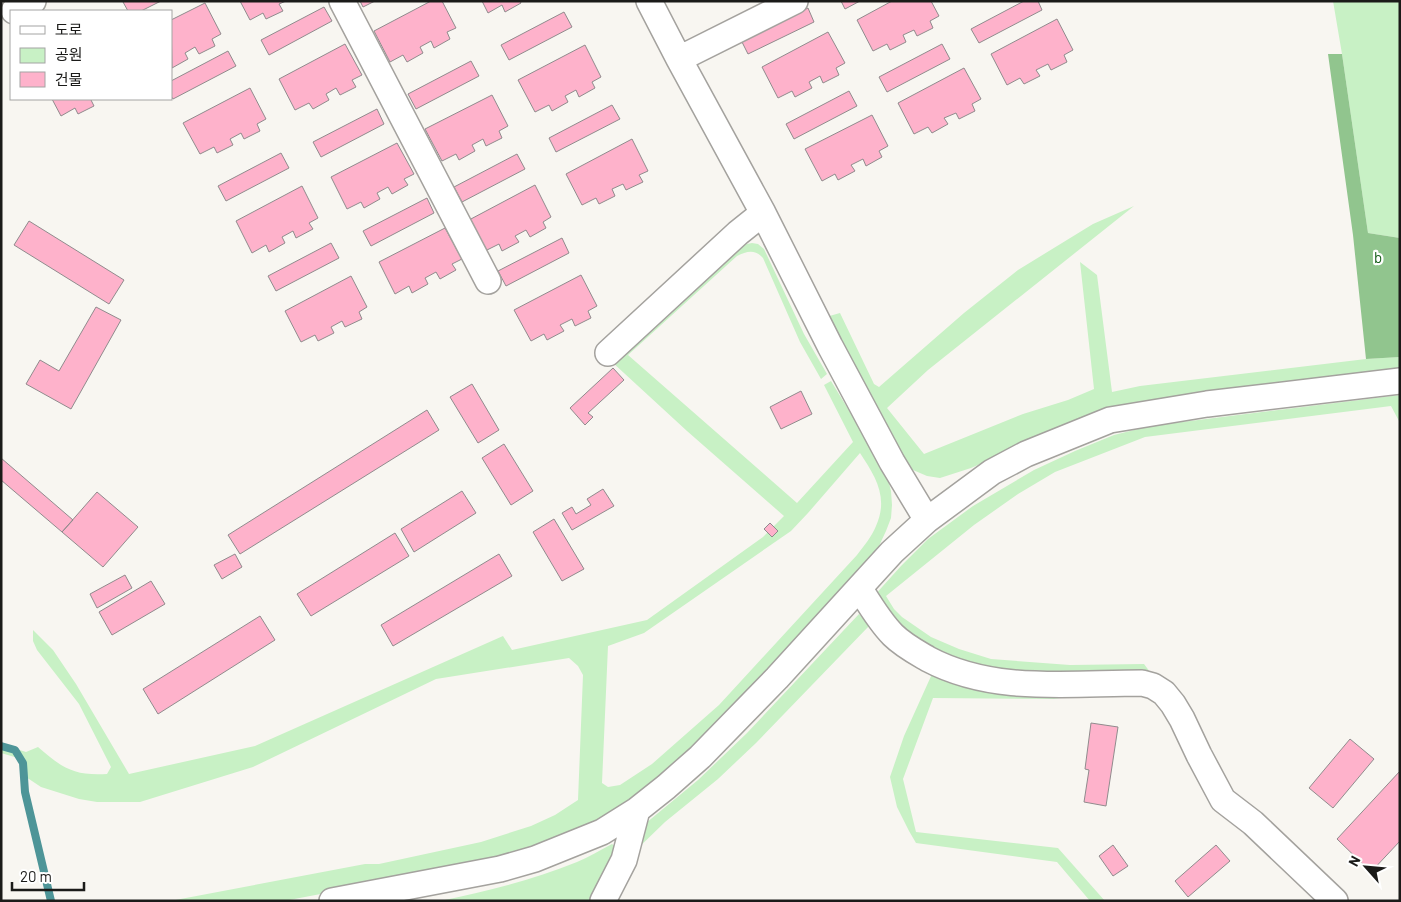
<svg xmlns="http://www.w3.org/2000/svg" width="1401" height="902" font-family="Barlow,'Noto Sans KR',sans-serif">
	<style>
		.green { fill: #c8f1c5; fill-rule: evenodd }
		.forest { fill: #91c58e }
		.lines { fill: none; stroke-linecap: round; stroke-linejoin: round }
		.stream { stroke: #4e9598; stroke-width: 8 }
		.building { fill: #feb2cb; stroke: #908b8d }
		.minor-casing { stroke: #a4a29e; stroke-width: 28 }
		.minor { stroke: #fff; stroke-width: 25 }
		.labels { text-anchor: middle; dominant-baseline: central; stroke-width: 4.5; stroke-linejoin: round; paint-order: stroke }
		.park-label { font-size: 15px; fill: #125b15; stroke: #fff }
	</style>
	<rect width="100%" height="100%" fill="#f8f6f1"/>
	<path class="green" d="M 1333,1 L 1400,1 L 1400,238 L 1368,233 L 1342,54 Z
		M 1134,206 L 928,370 L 887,408 L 924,454 L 1023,414 L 1068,400 L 1094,389 L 1080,262 L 1097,275 L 1112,392 L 1140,386 L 1366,359 L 1400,357 L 1400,369 L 1074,423 L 971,468 L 940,478 L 927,476 L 913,470 L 901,456 L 826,317 L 840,313 L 874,384 L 879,387 L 964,313 L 1018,270 L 1093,224 Z
		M 752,243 L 758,244 L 764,249 L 804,334 L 827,374 L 821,379 L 800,342 L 763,258 C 755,249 747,251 737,256 L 628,355 L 797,503 L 853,442 L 824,385 L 831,381 L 884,468 L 888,479 L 891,491 L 892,505 L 891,518 L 886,531 L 879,546 L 860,569 L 767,675 L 664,774 L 621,808 L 561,840 L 488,862 L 284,901 L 170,901 L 365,864 L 379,864 L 481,842 L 531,826 L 555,815 L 578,800 L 583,675 L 578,666 L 569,658 L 436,679 L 253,767 L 140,802 L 97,802 L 79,799 L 41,787 L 26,777 L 24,763 L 18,758 L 1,753 L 1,744 L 26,752 L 38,747 C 62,768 74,776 107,774 L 111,767 L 79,704 L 37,650 L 33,641 L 33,630 L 53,650 L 76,684 L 129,774 L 255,746 L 503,636 L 512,650 L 647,620 L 763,537 L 784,516 L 687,431 L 612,362 L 742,245 ZM 860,453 C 875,476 889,497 876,526 C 872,536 864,546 857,555 L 719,705 L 652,764 L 620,785 L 608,787 L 602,783 L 608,646 L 644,633 L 791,531 L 808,513 Z
		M 1400,395 L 1400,421 L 1399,421 L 1391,406 L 1145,437 L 1055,472 L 1018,494 L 974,525 L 886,596 L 894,609 L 902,617 L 931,637 L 959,649 L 991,659 L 1070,665 L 1144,664 L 1150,672 L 1032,676 L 949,660 L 899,628 L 873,597 L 901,566 L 928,539 L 973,506 L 1034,470 L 1075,451 L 1114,435 L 1150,426 Z
		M 859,614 L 869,626 L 756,743 L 718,779 L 665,822 L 632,854 L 640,828 L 698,780 L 747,733 Z
		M 932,674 L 956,682 L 1060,699 L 933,698 L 903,779 L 916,832 L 1058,848 L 1105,901 L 1090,901 L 1057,862 L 916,843 L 909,831 L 897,807 L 890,777 L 904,736 Z
		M 612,844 L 616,847 L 597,901 L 534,901 L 534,900 L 529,901 L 440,901 C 487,891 533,880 577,862 C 589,857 600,850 612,844 Z"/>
	<path class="forest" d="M 1328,54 L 1342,54 L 1368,233 L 1400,238 L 1400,357 L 1366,359 L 1353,235 Z"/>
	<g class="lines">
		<path class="stream" d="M 1,746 L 15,750 L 23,763 L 25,792 L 51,901"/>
	</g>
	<path class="building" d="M 125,1 L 161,1 L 141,11 L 128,11 L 123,2 Z
		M 240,1 L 286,1 L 279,4 L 283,11 L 266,19 L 263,13 L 250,20 Z
		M 360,1 L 375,1 L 363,7 Z
		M 431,1 L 442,1 L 456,28 L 447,32 L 450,39 L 434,48 L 431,41 L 420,47 L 423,53 L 407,62 L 403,55 L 390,62 L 374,31 Z
		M 482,1 L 520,1 L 521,3 L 505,12 L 502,5 L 488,13 Z
		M 841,1 L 860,1 L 845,9 Z
		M 892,1 L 931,1 L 939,16 L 930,21 L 933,28 L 917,36 L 914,30 L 903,35 L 906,42 L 890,50 L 887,44 L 873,51 L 857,20 Z
		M 1024,1 L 1038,1 L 1042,10 L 979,43 L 971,29 Z
		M 205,3 L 221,34 L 212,39 L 215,46 L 199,54 L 195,47 L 185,53 L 188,59 L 172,68 L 171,20 Z
		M 324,7 L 332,21 L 269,55 L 261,40 Z
		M 808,8 L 814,22 L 748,54 L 741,40 Z
		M 564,12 L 572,27 L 509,60 L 501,45 Z
		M 1057,19 L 1073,50 L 1064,55 L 1067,62 L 1051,70 L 1048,64 L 1036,70 L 1040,76 L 1024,84 L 1020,78 L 1007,85 L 991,54 Z
		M 828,32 L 845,63 L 836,68 L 839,75 L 823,83 L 820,76 L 809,82 L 812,88 L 795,97 L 792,91 L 778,98 L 762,67 Z
		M 345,44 L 362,75 L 352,80 L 356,87 L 340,95 L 336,88 L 326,94 L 329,100 L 313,109 L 309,103 L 295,110 L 279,79 Z
		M 942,44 L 950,59 L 887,92 L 879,77 Z
		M 585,45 L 601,77 L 592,82 L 595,88 L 579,97 L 576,90 L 565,96 L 568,102 L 552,111 L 549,105 L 535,112 L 518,80 Z
		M 228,51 L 236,66 L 173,99 L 171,96 L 171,81 Z
		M 471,61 L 479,76 L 416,109 L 408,94 Z
		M 964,68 L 981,99 L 972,104 L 975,111 L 959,119 L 956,113 L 944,118 L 948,124 L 932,133 L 928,127 L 914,134 L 898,103 Z
		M 250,88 L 266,119 L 257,124 L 260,131 L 244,139 L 241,133 L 230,139 L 233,145 L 217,153 L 214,147 L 200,154 L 183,123 Z
		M 849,91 L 857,106 L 794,139 L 786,124 Z
		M 492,95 L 508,126 L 499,131 L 502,138 L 486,146 L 483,139 L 472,145 L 475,151 L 459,160 L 456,154 L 442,161 L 425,129 Z
		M 52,99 L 93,99 L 91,100 L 94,106 L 78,114 L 75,108 L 61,116 Z
		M 612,105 L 620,119 L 556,152 L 549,138 Z
		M 377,109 L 384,124 L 321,157 L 313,142 Z
		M 872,115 L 888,146 L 879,151 L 882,157 L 866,166 L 863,159 L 851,165 L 855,171 L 838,180 L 835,174 L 822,181 L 805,149 Z
		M 632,139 L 648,171 L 639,175 L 643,182 L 626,190 L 623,184 L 612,189 L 615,196 L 599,204 L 596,198 L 582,205 L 566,174 Z
		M 397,143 L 414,174 L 404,179 L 408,185 L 392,194 L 388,187 L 377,193 L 380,199 L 364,208 L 361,202 L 347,209 L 331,177 Z
		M 281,153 L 289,168 L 226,201 L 218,186 Z
		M 517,154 L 525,169 L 462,202 L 454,187 Z
		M 535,185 L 551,217 L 543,222 L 546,228 L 530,237 L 526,230 L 515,236 L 519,242 L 502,251 L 499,244 L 485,251 L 469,220 Z
		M 302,186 L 318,218 L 309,223 L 313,229 L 296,238 L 293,231 L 282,237 L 285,243 L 269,252 L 266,245 L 252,253 L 236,221 Z
		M 427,198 L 434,213 L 371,246 L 363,231 Z
		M 29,221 L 124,280 L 109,304 L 14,245 Z
		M 445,228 L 462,259 L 452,264 L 456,270 L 440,279 L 436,272 L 425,278 L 428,284 L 412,293 L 409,286 L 395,294 L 379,262 Z
		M 562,238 L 569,253 L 506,286 L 498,271 Z
		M 331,243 L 339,258 L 276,291 L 268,276 Z
		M 581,275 L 597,306 L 588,311 L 591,318 L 575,326 L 572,319 L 560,325 L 564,331 L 547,340 L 544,334 L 531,341 L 514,310 Z
		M 351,276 L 367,307 L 359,312 L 362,319 L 345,327 L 342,321 L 331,327 L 334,333 L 318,341 L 315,335 L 301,342 L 285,311 Z
		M 96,307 L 121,320 L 71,409 L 26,384 L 40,360 L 59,371 Z
		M 613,368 L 624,380 L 588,413 L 593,417 L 585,425 L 570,408 Z
		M 472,384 L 499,430 L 478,443 L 450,397 Z
		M 801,391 L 812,414 L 781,429 L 770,407 Z
		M 427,410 L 439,430 L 240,554 L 228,535 Z
		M 504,444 L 533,491 L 511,505 L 482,458 Z
		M 1,458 L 73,520 L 62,532 L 1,480 Z
		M 603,489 L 614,506 L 572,530 L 562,513 L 572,507 L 576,514 L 591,505 L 587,499 Z
		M 462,491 L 476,513 L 414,552 L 401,529 Z
		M 97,492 L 138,527 L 103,567 L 62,532 Z
		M 554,519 L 584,569 L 562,581 L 533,532 Z
		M 770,523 L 778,531 L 772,537 L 764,529 Z
		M 395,533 L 409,556 L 311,616 L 297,594 Z
		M 235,554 L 242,567 L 222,579 L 214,565 Z
		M 499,554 L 512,576 L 393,646 L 381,625 Z
		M 125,575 L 132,588 L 97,608 L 90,594 Z
		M 151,581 L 165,604 L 112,635 L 99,612 Z
		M 260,616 L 275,640 L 158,714 L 143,689 Z
		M 1091,723 L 1118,727 L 1106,806 L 1084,802 L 1089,770 L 1085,769 Z
		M 1350,739 L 1374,759 L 1333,808 L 1309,788 Z
		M 1400,771 L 1400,841 L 1371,872 L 1337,839 Z
		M 1113,845 L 1128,866 L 1113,876 L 1099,856 Z
		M 1216,845 L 1230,861 L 1188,897 L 1175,881 Z"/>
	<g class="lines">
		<g class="minor-casing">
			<path id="minor" d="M 342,1 L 488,281
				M 649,1 L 679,59 L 763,213 L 830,346 L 892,462 L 927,520
				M 14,11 L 33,1
				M 679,59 L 795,1
				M 608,353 L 738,233 L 763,213
				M 860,589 C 870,605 880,622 893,635 C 903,645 916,652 928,659 C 994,694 1070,683 1142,683 L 1153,686 L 1164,693 L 1173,704 L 1182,719 L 1199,755 L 1223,800 L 1253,823 L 1335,901
				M 332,901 L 500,869 L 535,859 L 602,832 L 637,810 L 666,787 L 700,757 L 777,678 L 892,552 L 927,520 L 992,472 L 1026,454 L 1110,420 L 1207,404 L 1400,381
				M 603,901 L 624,860 L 637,810"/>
		</g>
		<use href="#minor" class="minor"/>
	</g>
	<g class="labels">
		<g class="park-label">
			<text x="1378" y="257">b</text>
		</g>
	</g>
	<rect width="1401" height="902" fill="none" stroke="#1b1b19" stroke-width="5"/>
	<rect x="10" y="10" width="162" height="90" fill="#ffffff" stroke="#a4a4a3"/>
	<rect x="20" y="26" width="25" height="8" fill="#ffffff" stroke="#a4a4a3"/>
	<text x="55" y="35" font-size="15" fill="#1b1b19">도로</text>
	<rect x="20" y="48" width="25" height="15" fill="#c8f1c5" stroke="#a4a4a3"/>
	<text x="55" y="60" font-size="15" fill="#1b1b19">공원</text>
	<rect x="20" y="72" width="25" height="15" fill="#feb2cb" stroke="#a4a4a3"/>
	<text x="55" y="85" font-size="15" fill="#1b1b19">건물</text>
	<g transform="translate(1366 867) rotate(297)" stroke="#ffffff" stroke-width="4" paint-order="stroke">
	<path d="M0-4L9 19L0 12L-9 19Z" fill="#1b1b19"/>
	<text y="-8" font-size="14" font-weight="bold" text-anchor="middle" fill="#1b1b19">N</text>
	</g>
	<path d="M12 882v8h72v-8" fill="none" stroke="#1b1b19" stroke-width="2.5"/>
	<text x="20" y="882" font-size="15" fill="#1b1b19" stroke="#ffffff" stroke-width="4" paint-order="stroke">20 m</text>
</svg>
